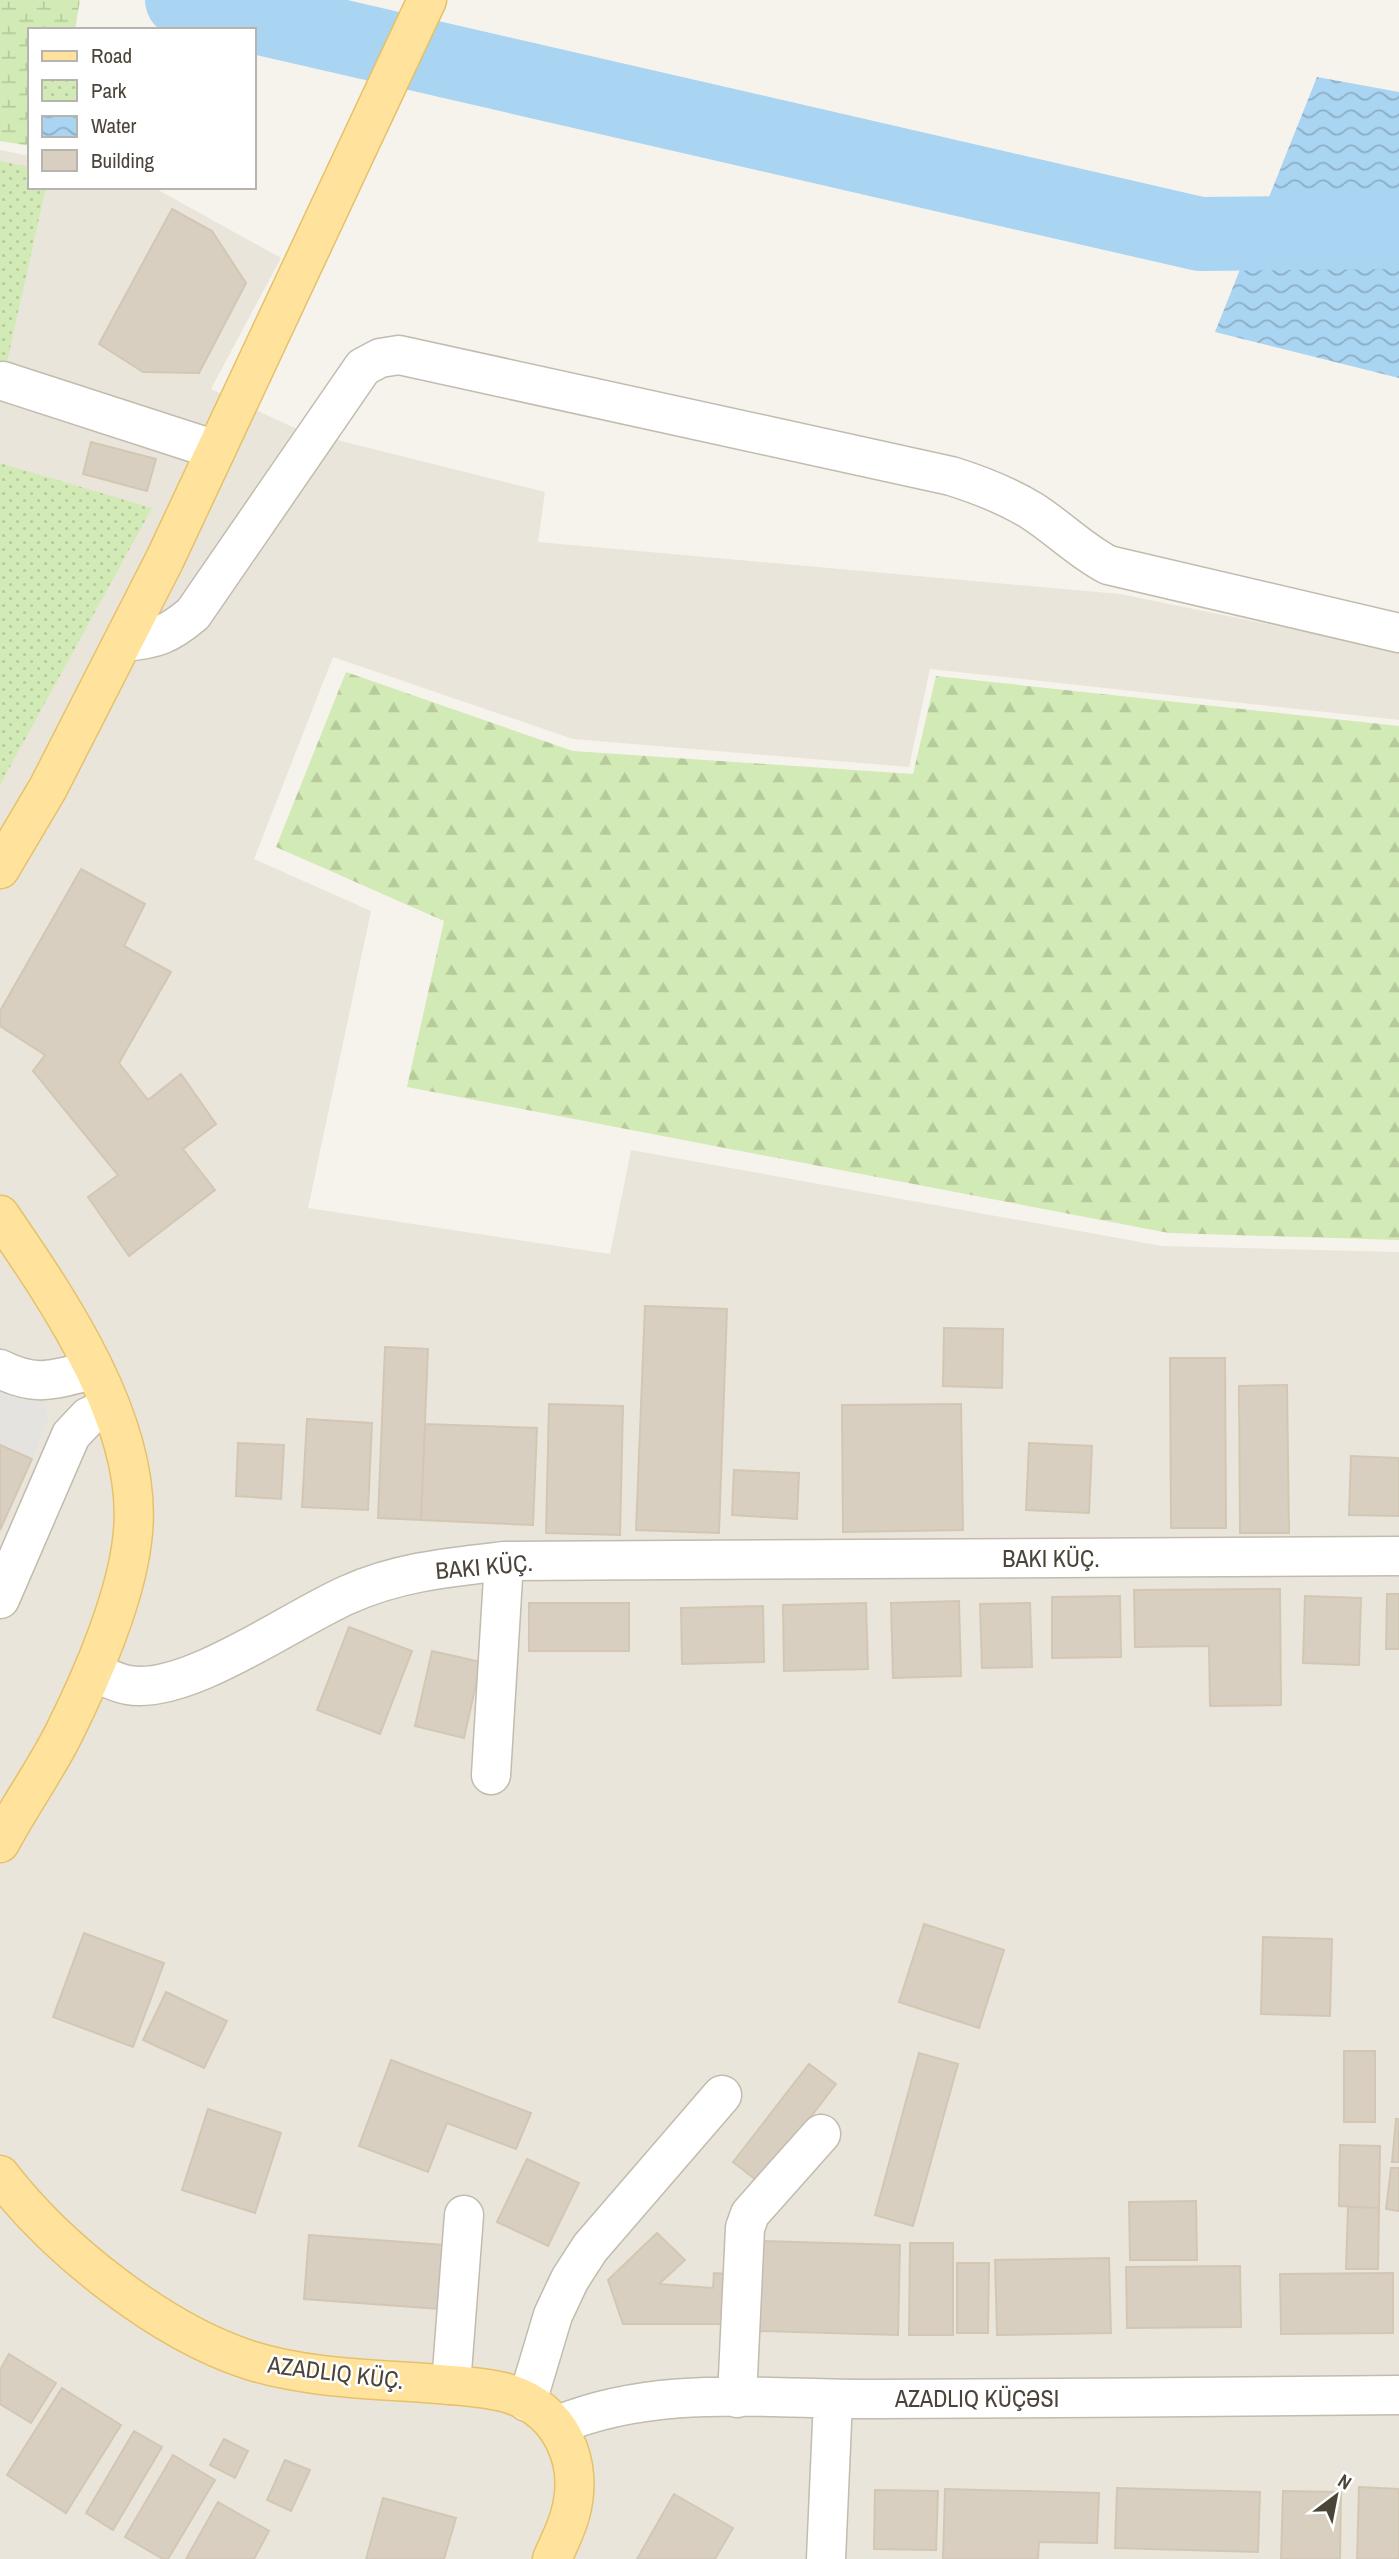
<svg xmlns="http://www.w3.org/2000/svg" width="1399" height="2559" font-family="'Archivo Narrow',sans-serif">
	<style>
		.residential { fill: #eae5da }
		.forest { fill: url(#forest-firs) }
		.wetland { fill: url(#wetland-marsh) }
		.park { fill: url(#park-dots) }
		.parking { fill: #e5e3e0 }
		.water { fill: url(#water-waves) }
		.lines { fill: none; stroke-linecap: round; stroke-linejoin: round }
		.river { stroke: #a9d4f2; stroke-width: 74 }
		.building { fill: #d8cfc1; stroke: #d3c7b4; stroke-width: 2 }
		.minor-casing { stroke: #c2bbae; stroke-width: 41 }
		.major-casing { stroke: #e6c16a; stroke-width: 41 }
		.minor { stroke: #fff; stroke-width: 38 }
		.major { stroke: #ffe39c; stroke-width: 38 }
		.labels { text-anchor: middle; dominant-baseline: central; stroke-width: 5; stroke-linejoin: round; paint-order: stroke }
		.street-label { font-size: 24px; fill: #4b4439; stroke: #fff }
	</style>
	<defs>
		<pattern id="forest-firs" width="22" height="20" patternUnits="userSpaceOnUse" patternTransform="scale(1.75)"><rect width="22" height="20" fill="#d2eab5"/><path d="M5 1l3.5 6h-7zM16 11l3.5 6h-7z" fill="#b6ca9c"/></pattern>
		<pattern id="wetland-marsh" width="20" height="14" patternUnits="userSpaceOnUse" patternTransform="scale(1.75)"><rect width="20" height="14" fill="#d2eab5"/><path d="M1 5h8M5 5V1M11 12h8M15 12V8" fill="none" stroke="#b6ca9c"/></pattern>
		<pattern id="park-dots" width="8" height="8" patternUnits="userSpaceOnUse" patternTransform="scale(1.75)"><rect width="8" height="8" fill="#d2eab5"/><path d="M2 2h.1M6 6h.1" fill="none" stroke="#b6ca9c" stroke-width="1.8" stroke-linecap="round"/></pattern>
		<pattern id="water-waves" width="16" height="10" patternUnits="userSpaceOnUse" patternTransform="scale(1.75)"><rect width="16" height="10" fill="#a9d4f2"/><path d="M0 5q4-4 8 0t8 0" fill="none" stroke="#8caec5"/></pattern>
	</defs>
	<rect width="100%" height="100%" fill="#f6f3ec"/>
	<path class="residential" d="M 0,150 L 30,156 L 30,187 L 153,187 L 281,258 L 211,389 L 301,431 L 545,492 L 538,542 L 1120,594 L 1399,651 L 1399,720 L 930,669 L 909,767 L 573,739 L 333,657 L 254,859 L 371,911 L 308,1208 L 610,1254 L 631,1150 L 1162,1246 L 1399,1252 L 1399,2559 L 0,2559 Z"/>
	<path class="forest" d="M 346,672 L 573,751 L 913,774 L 936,676 L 1399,726 L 1399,1240 L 1169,1233 L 407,1087 L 444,921 L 276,847 Z"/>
	<path class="wetland" d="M 0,0 L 80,0 L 75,30 L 30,30 L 30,146 L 0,141 Z"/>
	<path class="park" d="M 0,161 L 30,167 L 30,187 L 46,187 L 0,393 Z
		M 0,463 L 152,508 L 0,785 Z"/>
	<path class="parking" d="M 0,1369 L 40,1383 L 48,1420 L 32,1459 L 0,1445 Z"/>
	<path class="water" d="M 1317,77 L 1399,92 L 1399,378 L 1215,332 Z"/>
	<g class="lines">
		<path class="river" d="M 182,0 L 1200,234 L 1399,232"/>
	</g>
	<path class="building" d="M 172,209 L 212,231 L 246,283 L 199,373 L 143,372 L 99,344 Z
		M 91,442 L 156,459 L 147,491 L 83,474 Z
		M 81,869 L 145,904 L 124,946 L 171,972 L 119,1063 L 148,1100 L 181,1074 L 216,1124 L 183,1149 L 215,1190 L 129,1256 L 88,1197 L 118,1175 L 33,1071 L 45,1055 L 0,1026 L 0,1011 Z
		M 645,1306 L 727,1309 L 719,1533 L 636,1530 Z
		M 944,1328 L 1003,1329 L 1002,1388 L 943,1386 Z
		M 385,1347 L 428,1349 L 421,1520 L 378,1518 Z
		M 1170,1358 L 1225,1358 L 1226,1528 L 1171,1528 Z
		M 1287,1385 L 1289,1533 L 1240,1533 L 1239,1386 Z
		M 549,1404 L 623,1406 L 620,1535 L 546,1533 Z
		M 961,1404 L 963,1530 L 843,1532 L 842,1405 Z
		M 307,1419 L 372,1423 L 368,1510 L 302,1507 Z
		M 425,1424 L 537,1428 L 533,1525 L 421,1520 Z
		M 238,1443 L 284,1445 L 281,1499 L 236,1496 Z
		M 1029,1443 L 1092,1446 L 1089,1513 L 1026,1510 Z
		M 0,1445 L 32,1459 L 0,1530 Z
		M 1351,1456 L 1399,1458 L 1399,1516 L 1349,1515 Z
		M 734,1470 L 799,1473 L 797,1519 L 732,1515 Z
		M 1280,1589 L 1281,1705 L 1210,1706 L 1209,1646 L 1135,1647 L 1134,1590 Z
		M 1387,1594 L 1399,1594 L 1399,1649 L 1386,1649 Z
		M 1120,1596 L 1121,1657 L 1052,1658 L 1052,1597 Z
		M 1305,1596 L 1361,1598 L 1359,1665 L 1303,1663 Z
		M 959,1601 L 961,1676 L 893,1678 L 891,1603 Z
		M 529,1603 L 629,1603 L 629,1651 L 529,1651 Z
		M 866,1603 L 868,1669 L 784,1671 L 783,1605 Z
		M 1030,1603 L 1032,1667 L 982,1668 L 980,1604 Z
		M 763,1606 L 764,1662 L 682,1664 L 681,1608 Z
		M 349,1627 L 412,1651 L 380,1734 L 317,1710 Z
		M 432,1651 L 481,1662 L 464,1738 L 415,1726 Z
		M 924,1924 L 1004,1950 L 979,2028 L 899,2002 Z
		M 84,1933 L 164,1963 L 133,2047 L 53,2017 Z
		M 1263,1937 L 1332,1939 L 1330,2016 L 1261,2014 Z
		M 166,1992 L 227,2021 L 204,2068 L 143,2040 Z
		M 1344,2051 L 1375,2051 L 1375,2122 L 1344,2122 Z
		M 919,2053 L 958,2064 L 913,2226 L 875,2215 Z
		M 391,2060 L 531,2113 L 516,2149 L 447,2123 L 428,2172 L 359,2146 Z
		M 809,2064 L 836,2084 L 760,2183 L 733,2162 Z
		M 208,2109 L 281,2133 L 255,2213 L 182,2190 Z
		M 1396,2119 L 1399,2119 L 1399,2162 L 1392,2162 Z
		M 1340,2145 L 1380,2146 L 1379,2208 L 1339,2206 Z
		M 527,2159 L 579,2183 L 548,2246 L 497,2222 Z
		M 1391,2168 L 1399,2168 L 1399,2211 L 1386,2209 Z
		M 1196,2201 L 1197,2260 L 1130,2260 L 1129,2202 Z
		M 1348,2207 L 1379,2208 L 1378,2269 L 1346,2269 Z
		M 657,2233 L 685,2260 L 659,2284 L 713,2288 L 714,2273 L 728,2274 L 728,2324 L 623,2324 L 608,2280 Z
		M 309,2235 L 444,2245 L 439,2309 L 304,2299 Z
		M 761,2241 L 900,2245 L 898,2335 L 758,2331 Z
		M 910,2243 L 953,2243 L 953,2335 L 909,2335 Z
		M 1109,2258 L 1111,2333 L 997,2335 L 995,2260 Z
		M 957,2263 L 989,2263 L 988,2333 L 957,2333 Z
		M 1240,2266 L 1241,2327 L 1127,2328 L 1126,2267 Z
		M 1393,2273 L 1393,2333 L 1281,2334 L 1280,2274 Z
		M 9,2354 L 56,2383 L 31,2423 L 0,2404 L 0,2370 Z
		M 62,2388 L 121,2425 L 66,2513 L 7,2475 Z
		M 134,2431 L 162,2447 L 113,2530 L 86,2513 Z
		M 224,2439 L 248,2451 L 235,2478 L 210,2465 Z
		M 173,2455 L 215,2480 L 168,2559 L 163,2559 L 125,2537 Z
		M 285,2460 L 310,2470 L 291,2511 L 267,2500 Z
		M 1359,2487 L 1399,2489 L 1399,2559 L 1357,2559 Z
		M 1117,2488 L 1260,2492 L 1258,2552 L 1115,2548 Z
		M 945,2489 L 1099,2493 L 1097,2543 L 1039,2542 L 1038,2559 L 943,2559 Z
		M 875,2490 L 938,2491 L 936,2550 L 874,2549 Z
		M 1283,2491 L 1341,2492 L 1340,2559 L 1281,2559 Z
		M 674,2494 L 733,2528 L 715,2559 L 637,2559 Z
		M 383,2498 L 456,2518 L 444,2559 L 366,2559 Z
		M 218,2502 L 269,2531 L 254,2559 L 186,2559 Z"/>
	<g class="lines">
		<g class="minor-casing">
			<path id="minor" d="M 3,381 L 216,450
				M 124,642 C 156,639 168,635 193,614 L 363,367 L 380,358 L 399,355 L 951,476 C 980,485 1006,495 1032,511 C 1059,528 1078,549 1108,565 L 1399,633
				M 0,1369 C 38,1388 54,1379 93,1370
				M 0,1599 L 71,1435 L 88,1417 L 109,1407
				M 93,1672 C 104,1676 116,1683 128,1685 C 186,1696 292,1619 347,1595 C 397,1572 451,1567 504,1561 L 1399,1556
				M 491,1775 L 504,1561
				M 451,2385 L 464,2215
				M 737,2398 L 745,2228 L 750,2214 L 821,2134
				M 527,2402 L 553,2315 L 570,2279 L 590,2248 L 722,2095
				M 558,2425 C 660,2383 770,2400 878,2399 C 1052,2398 1225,2397 1399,2395
				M 826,2559 L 833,2400"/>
		</g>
		<g class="major-casing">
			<path id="major" d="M 0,869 L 48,788 L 165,559 L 427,0
				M 0,1215 C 59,1301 143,1423 133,1532 C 128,1594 92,1677 64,1733 C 45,1771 20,1805 0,1843
				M 0,2175 C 57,2249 160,2331 249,2360 C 309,2379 376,2379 439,2384 C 461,2386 485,2387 507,2393 C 561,2409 585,2462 570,2515 C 566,2530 558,2545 552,2559"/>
		</g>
		<use href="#minor" class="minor"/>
		<use href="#major" class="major"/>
	</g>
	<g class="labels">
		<g class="street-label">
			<text x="1051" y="1558">BAKI KÜÇ.</text>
			<text transform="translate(484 1566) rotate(-5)">BAKI KÜÇ.</text>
			<text transform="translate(336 2372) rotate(7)">AZADLIQ KÜÇ.</text>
			<text x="977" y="2398">AZADLIQ KÜÇƏSI</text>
		</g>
	</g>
	<rect x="28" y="28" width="228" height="161" fill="#ffffff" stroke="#b7b4b0" stroke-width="2"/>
	<rect x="42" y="51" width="35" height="10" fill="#ffe39c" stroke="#b7b4b0" stroke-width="2"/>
	<text x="91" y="63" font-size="21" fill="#4b4439">Road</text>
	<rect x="42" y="80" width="35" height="21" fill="url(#park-dots)" stroke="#b7b4b0" stroke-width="2"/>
	<text x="91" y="98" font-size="21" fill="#4b4439">Park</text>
	<rect x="42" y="116" width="35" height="21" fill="url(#water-waves)" stroke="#b7b4b0" stroke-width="2"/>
	<text x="91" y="133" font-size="21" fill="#4b4439">Water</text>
	<rect x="42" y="150" width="35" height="21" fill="#d8cfc1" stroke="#b7b4b0" stroke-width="2"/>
	<text x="91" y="168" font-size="21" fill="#4b4439">Building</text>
	<g transform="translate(1336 2496) rotate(32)" stroke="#ffffff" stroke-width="5" paint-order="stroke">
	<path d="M0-5L12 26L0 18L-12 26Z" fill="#4b4439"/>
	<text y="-10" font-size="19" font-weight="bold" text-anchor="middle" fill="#4b4439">N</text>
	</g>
</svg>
